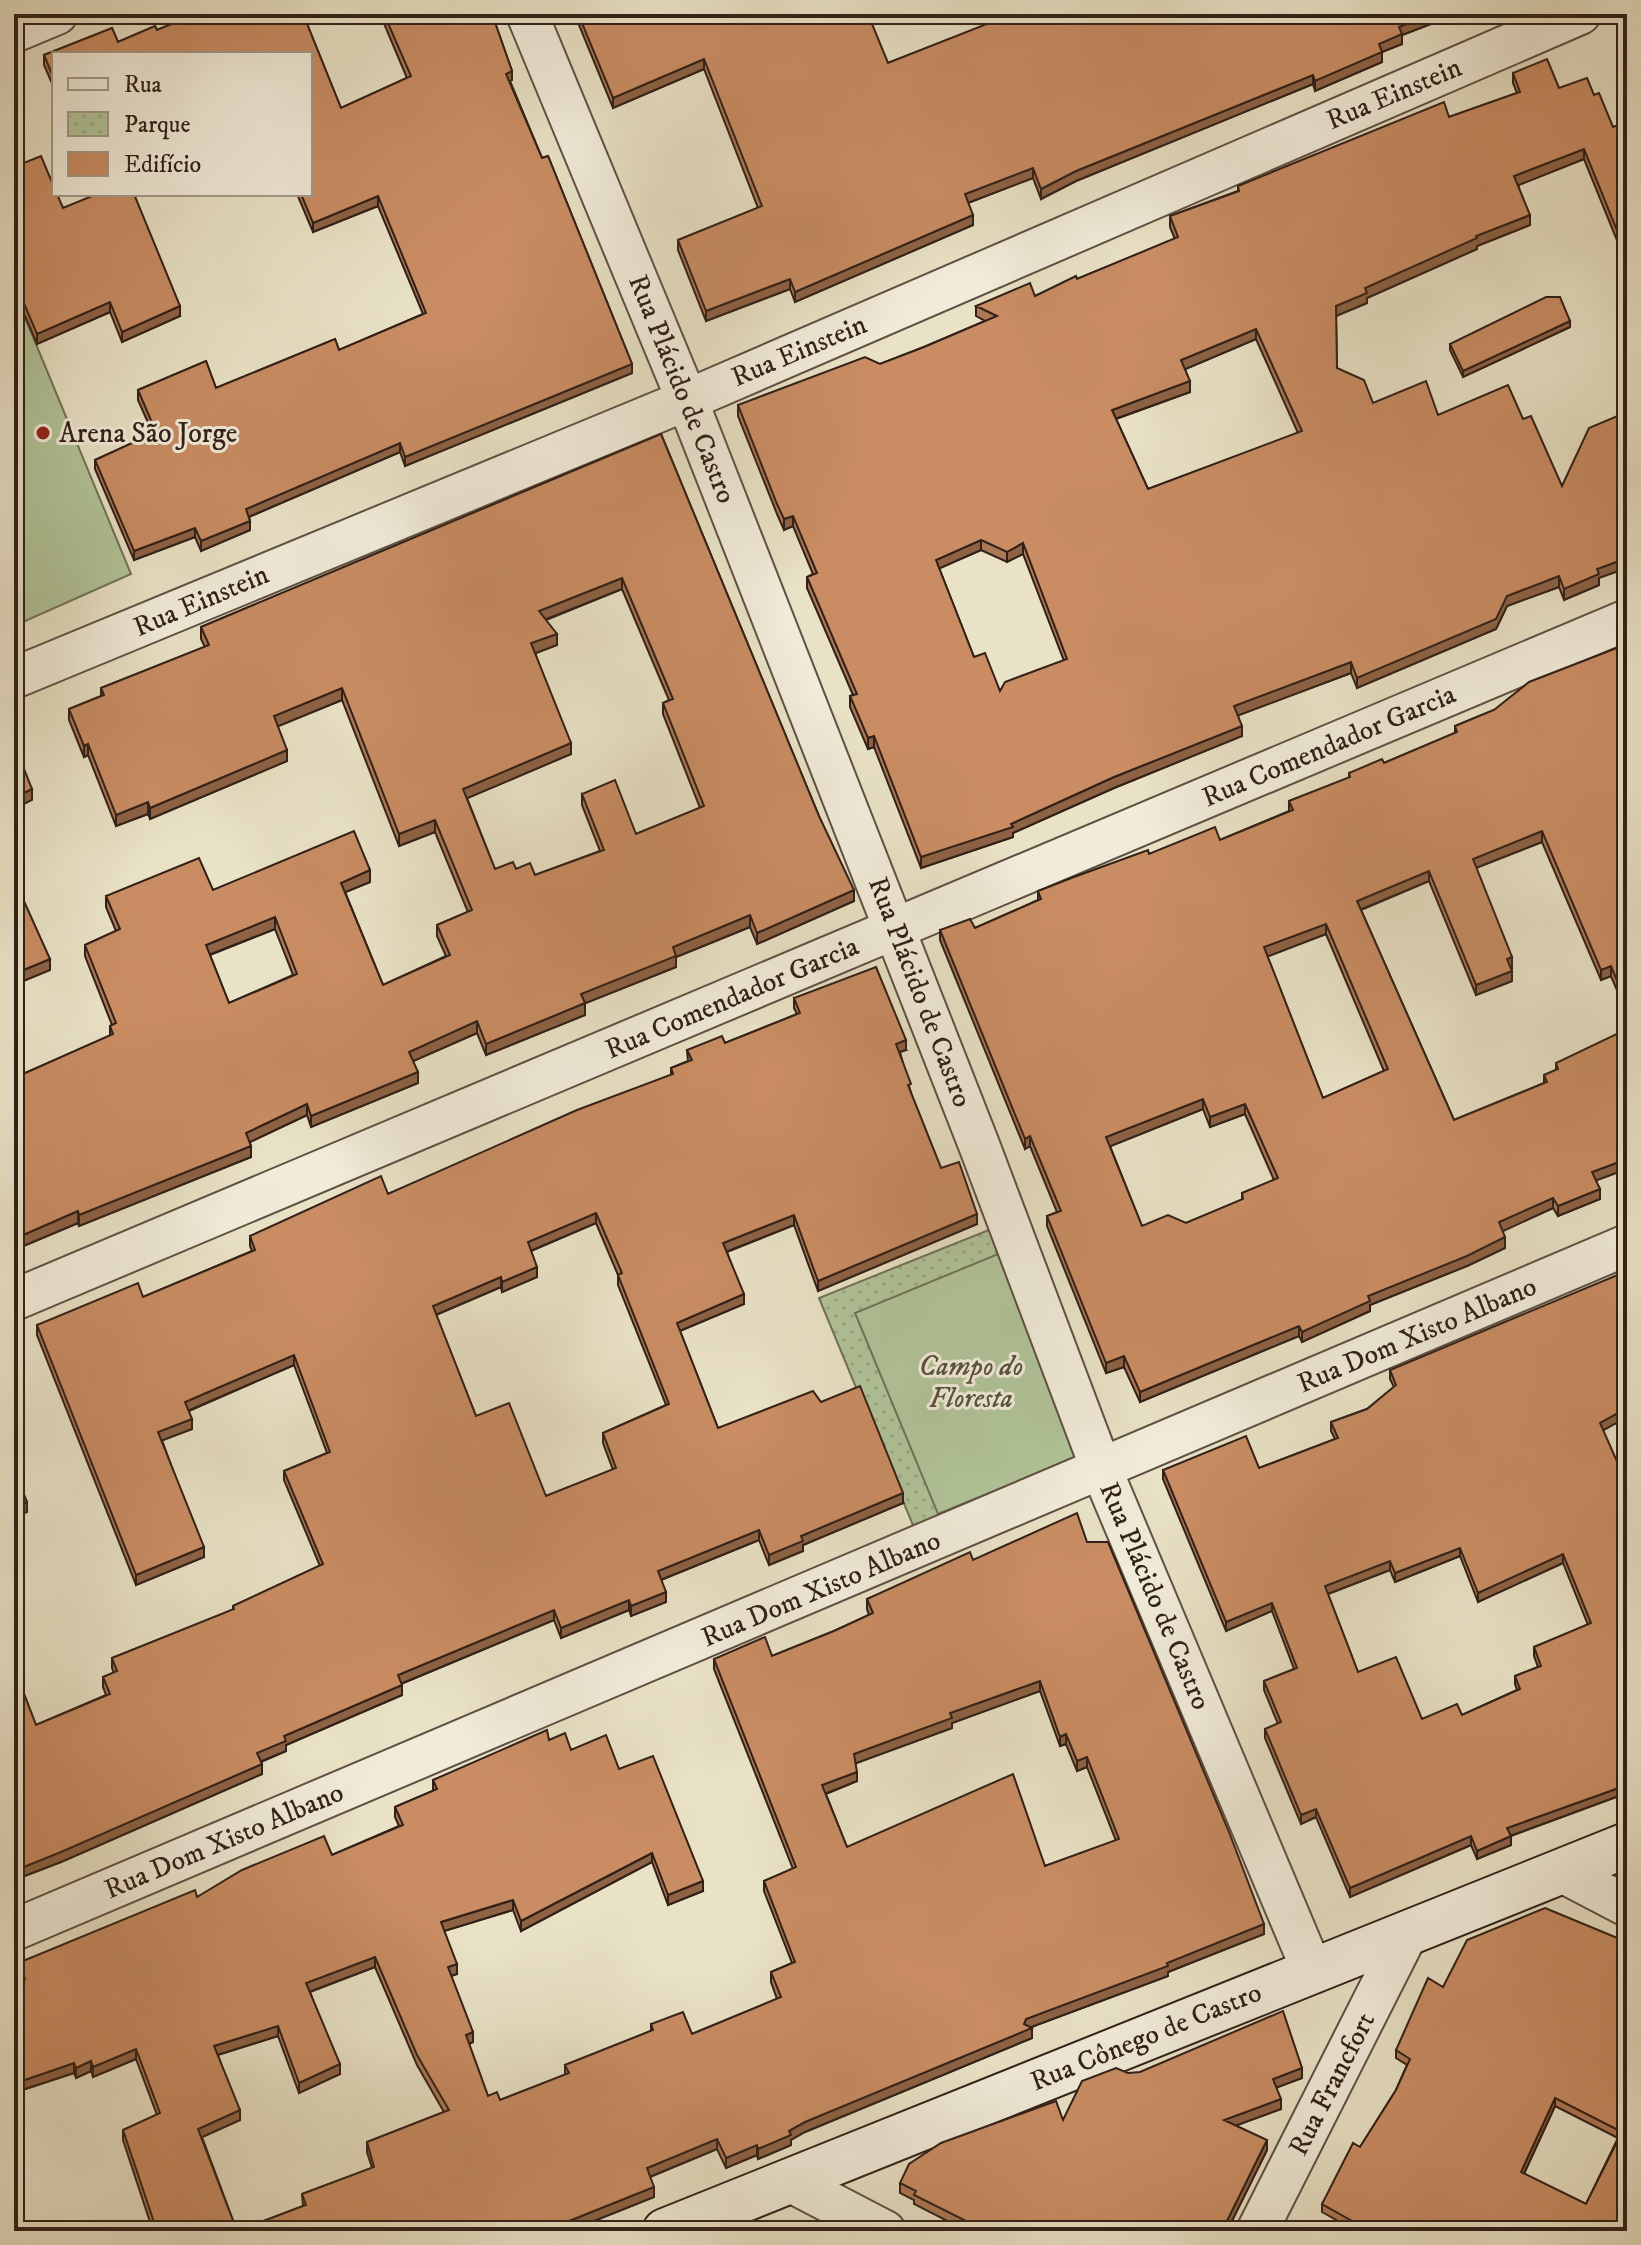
<svg xmlns="http://www.w3.org/2000/svg" width="1641" height="2245" font-family="'IM FELL DW Pica',serif">
	<style>
		.park { fill: url(#park-dots); stroke: #717258; stroke-width: 2 }
		.pitch { fill: #b1c499; stroke: #717258; stroke-width: 2 }
		.lines { fill: none; stroke-linecap: round; stroke-linejoin: round }
		.minor-casing { stroke: #5f5044; stroke-width: 44 }
		.secondary-casing { stroke: #312018; stroke-width: 48 }
		.minor { stroke: #f1ecda; stroke-width: 40 }
		.secondary { stroke: #f1ecda; stroke-width: 44 }
		.wall { fill: #ad7855; stroke: #312018; stroke-width: 2; fill-rule: evenodd }
		.shaded-wall { fill: #8d6245; stroke: #312018; stroke-width: 2 }
		.building { fill: #c98c63; stroke: #312018; stroke-width: 2; fill-rule: evenodd }
		.poi-dot { fill: #8f2418; stroke: #f1ecda; stroke-width: 3 }
		.labels { text-anchor: middle; dominant-baseline: central; stroke-width: 6; stroke-linejoin: round; paint-order: stroke }
		.street-label { font-size: 28px; fill: #312018; stroke: #f1ecda }
		.poi-label { font-size: 28px; fill: #312018; stroke: #f1ecda; text-anchor: start }
		.park-label { font-size: 28px; font-style: italic; fill: #57513f; stroke: #f1ecda }
	</style>
	<defs>
		<pattern id="park-dots" width="8" height="8" patternUnits="userSpaceOnUse" patternTransform="scale(2)"><rect width="8" height="8" fill="#b1c499"/><path d="M2 2h.1M6 6h.1" fill="none" stroke="#99a883" stroke-width="1.8" stroke-linecap="round"/></pattern>
	</defs>
	<rect width="100%" height="100%" fill="#e9e2c6"/>
	<filter id="stains"><feTurbulence type="fractalNoise" baseFrequency=".0025" numOctaves="4"/><feColorMatrix values="0 0 0 0 .2 0 0 0 0 .09 0 0 0 0 .02 0 0 0 .5 -.17"/></filter>
	<radialGradient id="worn" r=".72"><stop offset=".6" stop-color="#630" stop-opacity="0"/><stop offset="1" stop-color="#630" stop-opacity=".3"/></radialGradient>
	<path class="park" d="M 1019,1218 L 1123,1464 L 922,1547 L 819,1298 Z"/>
	<path class="pitch" d="M 14,291 L 131,574 L 14,626 Z
		M 1003,1252 L 1087,1453 L 938,1514 L 855,1313 Z"/>
	<g class="lines">
		<g class="minor-casing">
			<path id="minor" d="M 527,14 L 687,400 L 979,1145 L 1102,1471 L 1312,1970
				M 14,32 L 57,14
				M 14,678 L 687,400 L 1580,14
				M 14,1300 L 1627,620
				M 1562,1872 L 1627,1906
				M 14,1930 L 1627,1245
				M 789,2181 L 885,2231
				M 1257,2231 L 1406,1936"/>
		</g>
		<g class="secondary-casing">
			<path id="secondary" d="M 665,2231 L 1627,1845"/>
		</g>
		<use href="#minor" class="minor"/>
		<use href="#secondary" class="secondary"/>
	</g>
	<path class="wall" d="M 196,14 L 303,14 L 341,108 L 407,78 L 380,14 L 492,14 L 512,71 L 512,80 L 510,81 L 542,158 L 548,156 L 632,364 L 632,373 L 405,466 L 400,452 L 249,517 L 250,521 L 250,530 L 201,551 L 195,537 L 134,560 L 95,469 L 95,460 L 153,434 L 138,400 L 138,390 L 206,361 L 216,388 L 335,339 L 339,350 L 423,314 L 378,206 L 313,232 L 297,194 L 310,194 L 310,54 L 54,54 L 54,88 L 44,65 L 44,55 L 112,28 L 118,42 L 155,26 L 157,30 Z
		M 1008,14 L 1090,14 L 1090,15 L 1133,18 L 1444,14 L 1444,19 L 1402,35 L 1402,44 L 1382,52 L 1382,62 L 1315,91 L 1313,84 L 1076,181 L 1041,199 L 1033,178 L 968,203 L 973,225 L 795,302 L 790,289 L 706,321 L 678,250 L 678,240 L 758,208 L 704,69 L 613,108 L 579,25 L 579,16 L 798,16 L 888,63 L 1009,16 Z
		M 1513,73 L 1559,88 L 1594,95 L 1613,127 L 1627,146 L 1627,265 L 1584,159 L 1518,185 L 1530,225 L 1477,246 L 1477,249 L 1367,298 L 1367,303 L 1336,316 L 1337,368 L 1373,403 L 1438,415 L 1523,419 L 1599,578 L 1599,585 L 1564,600 L 1559,587 L 1507,606 L 1496,629 L 1357,688 L 1351,673 L 1238,715 L 1242,736 L 1114,788 L 1013,833 L 1013,837 L 921,868 L 874,747 L 868,749 L 850,707 L 850,696 L 853,695 L 807,588 L 807,577 L 813,574 L 793,526 L 784,530 L 777,514 L 738,416 L 738,405 L 880,364 L 924,347 L 985,321 L 976,316 L 976,306 L 1035,296 L 1175,239 L 1170,227 L 1170,216 L 1238,191 L 1238,186 L 1449,117 L 1517,93 L 1513,83 ZM 1256,339 L 1298,433 L 1148,489 L 1116,419 L 1190,392 L 1185,369 ZM 981,550 L 1007,562 L 1023,554 L 1064,661 L 1000,691 L 974,657 L 939,568 Z
		M 14,153 L 19,165 L 63,208 L 180,316 L 122,342 L 110,312 L 37,344 L 14,290 Z
		M 1570,327 L 1463,377 L 1450,350 L 1450,344 Z
		M 661,434 L 854,901 L 757,944 L 750,927 L 676,957 L 676,967 L 585,1003 L 585,1015 L 486,1055 L 477,1033 L 413,1061 L 418,1083 L 311,1127 L 307,1115 L 250,1142 L 251,1157 L 79,1226 L 78,1223 L 14,1250 L 14,1078 L 110,1036 L 110,1026 L 112,1025 L 85,956 L 85,945 L 116,931 L 106,907 L 106,896 L 370,882 L 345,892 L 383,985 L 446,956 L 437,936 L 437,925 L 468,912 L 435,832 L 399,846 L 342,700 L 277,726 L 287,761 L 150,819 L 148,814 L 116,826 L 88,755 L 84,757 L 69,720 L 69,709 L 101,696 L 101,688 L 205,647 L 201,639 L 201,627 ZM 622,589 L 669,700 L 663,703 L 663,714 L 700,808 L 636,834 L 582,794 L 582,805 L 600,851 L 535,875 L 516,869 L 495,869 L 467,798 L 571,754 L 535,653 L 557,645 L 546,620 ZM 275,929 L 293,975 L 229,1003 L 210,955 Z
		M 1627,644 L 1627,1014 L 1611,976 L 1601,980 L 1542,842 L 1476,868 L 1512,968 L 1511,968 L 1512,981 L 1476,995 L 1429,881 L 1361,910 L 1454,1120 L 1544,1083 L 1544,1075 L 1556,1070 L 1556,1063 L 1596,1181 L 1600,1199 L 1558,1216 L 1553,1208 L 1502,1231 L 1505,1248 L 1467,1266 L 1370,1305 L 1370,1311 L 1302,1342 L 1299,1336 L 1140,1402 L 1124,1367 L 1106,1373 L 1047,1226 L 1047,1216 L 1057,1212 L 1030,1146 L 1025,1149 L 940,940 L 940,930 L 975,928 L 1038,900 L 1038,891 L 1149,854 L 1220,840 L 1289,811 L 1289,801 L 1349,778 L 1349,773 L 1384,763 L 1455,733 L 1455,726 L 1494,710 ZM 1326,934 L 1384,1071 L 1323,1098 L 1267,956 ZM 1203,1109 L 1210,1127 L 1245,1114 L 1274,1180 L 1242,1193 L 1242,1200 L 1186,1223 L 1142,1226 L 1110,1146 Z
		M 794,998 L 906,1050 L 900,1052 L 911,1093 L 941,1168 L 977,1224 L 818,1291 L 794,1225 L 727,1252 L 744,1304 L 680,1331 L 718,1428 L 903,1503 L 803,1545 L 803,1551 L 769,1565 L 759,1540 L 661,1580 L 666,1602 L 631,1616 L 629,1610 L 561,1638 L 554,1620 L 401,1684 L 402,1695 L 286,1745 L 286,1751 L 261,1762 L 262,1774 L 61,1862 L 14,1880 L 14,1668 L 36,1725 L 106,1695 L 103,1687 L 103,1677 L 114,1673 L 112,1668 L 112,1658 L 233,1610 L 233,1606 L 320,1566 L 284,1480 L 284,1471 L 327,1453 L 294,1365 L 189,1411 L 192,1429 L 162,1440 L 204,1557 L 136,1585 L 37,1335 L 37,1325 L 143,1297 L 252,1251 L 250,1246 L 250,1236 L 388,1194 L 671,1075 L 671,1068 L 688,1061 L 687,1050 L 725,1043 L 797,1014 L 794,1008 ZM 596,1223 L 618,1275 L 618,1285 L 666,1405 L 603,1433 L 603,1443 L 613,1470 L 546,1496 L 476,1416 L 436,1315 L 501,1287 L 502,1292 L 537,1277 L 531,1251 Z
		M 1390,1370 L 1627,1417 L 1603,1430 L 1627,1793 L 1511,1836 L 1511,1845 L 1477,1859 L 1471,1845 L 1350,1897 L 1316,1817 L 1301,1824 L 1265,1738 L 1265,1729 L 1278,1724 L 1264,1690 L 1264,1681 L 1294,1669 L 1272,1611 L 1226,1631 L 1163,1479 L 1163,1470 L 1259,1468 L 1335,1439 L 1331,1431 L 1331,1422 L 1367,1409 L 1394,1387 L 1390,1379 ZM 1460,1556 L 1478,1602 L 1563,1563 L 1588,1625 L 1534,1647 L 1534,1656 L 1538,1667 L 1515,1676 L 1515,1684 L 1517,1690 L 1462,1715 L 1422,1719 L 1358,1672 L 1328,1594 L 1390,1570 L 1395,1582 Z
		M 1087,1542 L 1264,1934 L 1168,1972 L 1168,1976 L 1031,2027 L 1032,2038 L 805,2132 L 791,2140 L 791,2145 L 758,2159 L 757,2155 L 726,2168 L 717,2149 L 650,2177 L 654,2197 L 569,2231 L 153,2231 L 123,2140 L 123,2130 L 157,2115 L 136,2059 L 93,2077 L 91,2071 L 76,2078 L 74,2073 L 19,2091 L 21,1981 L 18,1973 L 18,1963 L 197,1897 L 332,1855 L 399,1826 L 395,1817 L 395,1807 L 433,1791 L 433,1780 L 549,1740 L 619,1769 L 703,1891 L 668,1905 L 652,1862 L 521,1931 L 513,1910 L 444,1931 L 457,1974 L 451,1976 L 473,2042 L 469,2044 L 488,2096 L 500,2100 L 565,2075 L 565,2065 L 651,2031 L 651,2024 L 692,2034 L 777,1999 L 771,1982 L 771,1972 L 792,1963 L 764,1891 L 764,1881 L 793,1869 L 714,1669 L 714,1659 L 772,1656 L 834,1631 L 869,1615 L 867,1609 L 867,1599 L 973,1560 ZM 1040,1691 L 1060,1746 L 1066,1744 L 1077,1771 L 1087,1767 L 1116,1841 L 1045,1866 L 847,1847 L 826,1794 L 857,1781 L 855,1763 L 952,1728 L 952,1723 ZM 375,1967 L 417,2065 L 444,2112 L 367,2142 L 367,2152 L 372,2168 L 302,2194 L 303,2206 L 237,2231 L 202,2137 L 240,2120 L 218,2055 L 278,2036 L 299,2093 L 340,2074 L 310,1992 Z
		M 1627,1942 L 1627,2231 L 1356,2231 L 1322,2212 L 1322,2204 L 1360,2147 L 1396,2090 L 1407,2065 L 1396,2058 L 1396,2050 L 1443,1987 ZM 1555,2106 L 1618,2138 L 1586,2204 L 1524,2174 Z
		M 1128,2073 L 1302,2078 L 1276,2087 L 1281,2109 L 1235,2125 L 1267,2150 L 1227,2231 L 967,2231 L 914,2204 L 914,2200 L 900,2193 L 900,2183 L 1063,2120 Z"/>
	<path class="shaded-wall" d="M 1431,14 L 1444,14 L 1444,19 L 1402,35 L 1402,44 L 1382,52 L 1382,62 L 1315,91 L 1315,81 L 1379,44 L 1399,27 Z
		M 704,59 L 704,69 L 613,108 L 613,98 Z
		M 512,71 L 512,80 L 506,83 L 506,74 Z
		M 1313,75 L 1313,84 L 1076,181 L 1041,199 L 1041,189 L 1076,171 Z
		M 1584,149 L 1584,159 L 1514,187 L 1514,176 Z
		M 1033,168 L 1033,178 L 965,204 L 965,194 Z
		M 378,196 L 378,206 L 313,232 L 313,223 Z
		M 973,215 L 973,225 L 795,302 L 795,292 Z
		M 1530,215 L 1530,225 L 1477,246 L 1477,249 L 1367,298 L 1367,303 L 1336,316 L 1336,306 L 1365,288 L 1476,236 Z
		M 790,279 L 790,289 L 706,321 L 706,311 Z
		M 110,302 L 110,312 L 37,344 L 37,334 Z
		M 180,306 L 180,316 L 122,342 L 122,332 Z
		M 1570,321 L 1570,327 L 1463,377 L 1463,371 Z
		M 1256,329 L 1256,339 L 1181,371 L 1181,360 Z
		M 632,364 L 632,373 L 405,466 L 405,457 Z
		M 1190,381 L 1190,392 L 1112,420 L 1112,410 Z
		M 400,443 L 400,452 L 246,518 L 246,509 Z
		M 793,516 L 793,526 L 784,530 L 784,519 Z
		M 250,521 L 250,530 L 201,551 L 201,541 Z
		M 195,528 L 195,537 L 134,560 L 134,551 Z
		M 981,540 L 981,550 L 936,570 L 936,560 Z
		M 1023,543 L 1023,554 L 1007,562 L 1007,552 Z
		M 1627,558 L 1627,568 L 1599,578 L 1599,585 L 1564,600 L 1564,589 L 1597,569 Z
		M 1559,576 L 1559,587 L 1507,606 L 1496,629 L 1357,688 L 1357,678 L 1507,596 Z
		M 622,578 L 622,589 L 539,622 L 539,611 Z
		M 557,634 L 557,645 L 531,655 L 531,643 Z
		M 1351,662 L 1351,673 L 1234,717 L 1234,706 Z
		M 342,688 L 342,700 L 274,728 L 274,716 Z
		M 1242,726 L 1242,736 L 1114,788 L 1013,833 L 1013,837 L 921,868 L 921,857 L 1011,824 L 1114,777 Z
		M 874,736 L 874,747 L 868,749 L 868,738 Z
		M 571,743 L 571,754 L 463,800 L 463,789 Z
		M 88,744 L 88,755 L 84,757 L 84,746 Z
		M 287,750 L 287,761 L 150,819 L 150,808 Z
		M 32,789 L 32,800 L 14,809 L 14,798 Z
		M 148,802 L 148,814 L 116,826 L 116,815 Z
		M 435,820 L 435,832 L 399,846 L 399,834 Z
		M 1542,831 L 1542,842 L 1473,869 L 1473,859 Z
		M 370,870 L 370,882 L 341,894 L 341,883 Z
		M 1429,871 L 1429,881 L 1357,911 L 1357,901 Z
		M 854,890 L 854,901 L 757,944 L 757,933 Z
		M 750,915 L 750,927 L 676,957 L 676,967 L 581,1005 L 581,994 L 673,947 Z
		M 275,917 L 275,929 L 206,956 L 206,945 Z
		M 1326,924 L 1326,934 L 1264,958 L 1264,947 Z
		M 1512,957 L 1512,968 L 1507,969 L 1507,959 Z
		M 50,959 L 50,970 L 14,985 L 14,974 Z
		M 1611,966 L 1611,976 L 1601,980 L 1601,970 Z
		M 1512,971 L 1512,981 L 1476,995 L 1476,985 Z
		M 585,1003 L 585,1015 L 486,1055 L 486,1044 Z
		M 477,1021 L 477,1033 L 409,1063 L 409,1052 Z
		M 906,1040 L 906,1050 L 896,1053 L 896,1044 Z
		M 418,1072 L 418,1083 L 311,1127 L 311,1116 Z
		M 1203,1099 L 1203,1109 L 1106,1148 L 1106,1137 Z
		M 307,1104 L 307,1115 L 246,1144 L 246,1133 Z
		M 1245,1104 L 1245,1114 L 1210,1127 L 1210,1117 Z
		M 1030,1136 L 1030,1146 L 1025,1149 L 1025,1139 Z
		M 251,1146 L 251,1157 L 79,1226 L 79,1215 Z
		M 1627,1159 L 1627,1169 L 1592,1182 L 1592,1172 Z
		M 1600,1189 L 1600,1199 L 1558,1216 L 1558,1206 Z
		M 1553,1198 L 1553,1208 L 1499,1233 L 1499,1222 Z
		M 78,1211 L 78,1223 L 14,1250 L 14,1239 Z
		M 596,1213 L 596,1223 L 528,1252 L 528,1242 Z
		M 977,1214 L 977,1224 L 818,1291 L 818,1281 Z
		M 794,1215 L 794,1225 L 723,1253 L 723,1243 Z
		M 1505,1237 L 1505,1248 L 1467,1266 L 1370,1305 L 1370,1311 L 1302,1342 L 1302,1332 L 1368,1296 Z
		M 537,1267 L 537,1277 L 502,1292 L 502,1282 Z
		M 501,1277 L 501,1287 L 433,1316 L 433,1306 Z
		M 744,1294 L 744,1304 L 677,1332 L 677,1323 Z
		M 1299,1326 L 1299,1336 L 1140,1402 L 1140,1392 Z
		M 294,1355 L 294,1365 L 185,1412 L 185,1402 Z
		M 1124,1356 L 1124,1367 L 1106,1373 L 1106,1363 Z
		M 1627,1408 L 1627,1417 L 1600,1432 L 1600,1423 Z
		M 192,1419 L 192,1429 L 158,1442 L 158,1432 Z
		M 903,1493 L 903,1503 L 803,1545 L 803,1551 L 769,1565 L 769,1555 L 801,1536 Z
		M 27,1502 L 27,1512 L 14,1517 L 14,1507 Z
		M 759,1530 L 759,1540 L 658,1581 L 658,1571 Z
		M 204,1547 L 204,1557 L 136,1585 L 136,1575 Z
		M 1460,1548 L 1460,1556 L 1395,1582 L 1395,1573 Z
		M 1563,1554 L 1563,1563 L 1478,1602 L 1478,1593 Z
		M 1390,1561 L 1390,1570 L 1325,1595 L 1325,1586 Z
		M 666,1592 L 666,1602 L 631,1616 L 631,1606 Z
		M 629,1600 L 629,1610 L 561,1638 L 561,1628 Z
		M 1272,1603 L 1272,1611 L 1226,1631 L 1226,1622 Z
		M 554,1610 L 554,1620 L 398,1685 L 398,1675 Z
		M 1040,1681 L 1040,1691 L 952,1723 L 952,1728 L 854,1764 L 854,1754 L 950,1713 Z
		M 402,1685 L 402,1695 L 286,1745 L 286,1751 L 257,1763 L 257,1753 L 284,1736 Z
		M 1066,1734 L 1066,1744 L 1060,1746 L 1060,1737 Z
		M 1087,1757 L 1087,1767 L 1077,1771 L 1077,1761 Z
		M 262,1764 L 262,1774 L 61,1862 L 14,1880 L 14,1871 Z
		M 857,1772 L 857,1781 L 822,1795 L 822,1785 Z
		M 1627,1785 L 1627,1793 L 1507,1837 L 1507,1828 Z
		M 1316,1809 L 1316,1817 L 1301,1824 L 1301,1815 Z
		M 1471,1836 L 1471,1845 L 1350,1897 L 1350,1888 Z
		M 1511,1836 L 1511,1845 L 1477,1859 L 1477,1851 Z
		M 652,1853 L 652,1862 L 521,1931 L 521,1921 Z
		M 703,1881 L 703,1891 L 668,1905 L 668,1895 Z
		M 513,1900 L 513,1910 L 441,1932 L 441,1922 Z
		M 1264,1924 L 1264,1934 L 1168,1972 L 1168,1976 L 1026,2029 L 1032,2028 L 1032,2038 L 805,2132 L 791,2140 L 791,2145 L 758,2159 L 758,2149 L 805,2122 L 1024,2024 L 1026,2019 Z
		M 375,1957 L 375,1967 L 306,1993 L 306,1983 Z
		M 457,1964 L 457,1974 L 448,1977 L 448,1967 Z
		M 278,2026 L 278,2036 L 214,2056 L 214,2046 Z
		M 473,2032 L 473,2042 L 466,2045 L 466,2035 Z
		M 136,2049 L 136,2059 L 93,2077 L 93,2067 Z
		M 91,2061 L 91,2071 L 76,2078 L 76,2068 Z
		M 74,2063 L 74,2073 L 19,2091 L 19,2082 Z
		M 340,2064 L 340,2074 L 299,2093 L 299,2083 Z
		M 18,2066 L 18,2076 L 14,2078 L 14,2068 Z
		M 1302,2068 L 1302,2078 L 1273,2089 L 1273,2079 Z
		M 1555,2098 L 1555,2106 L 1521,2180 L 1521,2172 Z
		M 1281,2099 L 1281,2109 L 1224,2130 L 1224,2120 Z
		M 240,2110 L 240,2120 L 198,2139 L 198,2129 Z
		M 717,2139 L 717,2149 L 647,2178 L 647,2168 Z
		M 1267,2140 L 1267,2150 L 1227,2231 L 1222,2231 Z
		M 757,2145 L 757,2155 L 726,2168 L 726,2158 Z
		M 654,2187 L 654,2197 L 569,2231 L 544,2231 Z
		M 470,2224 L 470,2231 L 452,2231 Z"/>
	<path class="building" d="M 196,14 L 303,14 L 341,108 L 411,76 L 384,14 L 492,14 L 512,71 L 506,74 L 542,158 L 548,156 L 632,364 L 405,457 L 400,443 L 246,509 L 250,521 L 201,541 L 195,528 L 134,551 L 95,460 L 156,432 L 138,390 L 206,361 L 216,388 L 335,339 L 339,350 L 426,313 L 378,196 L 313,223 L 301,194 L 310,194 L 310,54 L 54,54 L 54,79 L 44,55 L 112,28 L 118,42 L 155,26 L 157,30 Z
		M 582,14 L 797,14 L 798,16 L 802,14 L 868,14 L 888,63 L 1012,14 L 1090,14 L 1090,15 L 1093,14 L 1131,14 L 1133,18 L 1147,14 L 1431,14 L 1399,27 L 1402,34 L 1379,44 L 1382,52 L 1315,81 L 1313,75 L 1076,171 L 1041,189 L 1033,168 L 965,194 L 973,215 L 795,292 L 790,279 L 706,311 L 678,240 L 762,206 L 704,59 L 613,98 L 579,16 Z
		M 1547,59 L 1559,88 L 1587,78 L 1594,95 L 1599,93 L 1613,127 L 1618,125 L 1627,146 L 1627,255 L 1584,149 L 1514,176 L 1530,215 L 1476,236 L 1477,238 L 1365,288 L 1367,293 L 1336,306 L 1337,368 L 1364,380 L 1373,403 L 1426,381 L 1438,415 L 1508,385 L 1523,419 L 1531,416 L 1562,486 L 1589,428 L 1627,412 L 1627,558 L 1597,569 L 1599,574 L 1564,589 L 1559,576 L 1507,596 L 1496,619 L 1357,678 L 1351,662 L 1234,706 L 1242,726 L 1114,777 L 1011,824 L 1013,827 L 921,857 L 874,736 L 868,738 L 850,696 L 857,694 L 807,577 L 817,573 L 793,516 L 784,519 L 777,504 L 738,405 L 865,357 L 880,364 L 924,347 L 997,316 L 976,306 L 1030,283 L 1035,296 L 1076,276 L 1077,279 L 1178,237 L 1170,216 L 1239,191 L 1238,186 L 1444,102 L 1449,117 L 1520,92 L 1513,73 ZM 1256,329 L 1302,431 L 1148,489 L 1112,410 L 1190,381 L 1181,360 ZM 981,540 L 1007,552 L 1023,543 L 1067,659 L 1005,682 L 1000,691 L 985,653 L 974,657 L 936,560 Z
		M 14,153 L 19,165 L 41,156 L 54,187 L 54,194 L 57,194 L 63,208 L 97,194 L 134,194 L 180,306 L 122,332 L 110,302 L 37,334 L 14,280 Z
		M 1546,297 L 1560,297 L 1570,321 L 1463,371 L 1450,344 Z
		M 661,434 L 819,816 L 854,890 L 757,933 L 750,915 L 673,947 L 676,956 L 581,994 L 585,1003 L 486,1044 L 477,1021 L 409,1052 L 418,1072 L 311,1116 L 307,1104 L 246,1133 L 251,1146 L 79,1215 L 78,1211 L 14,1239 L 14,1078 L 113,1034 L 110,1026 L 116,1023 L 85,945 L 120,929 L 106,896 L 199,858 L 213,890 L 354,831 L 370,870 L 341,883 L 383,985 L 450,955 L 437,925 L 472,910 L 435,820 L 399,834 L 342,688 L 274,716 L 287,750 L 150,808 L 148,802 L 116,815 L 88,744 L 84,746 L 69,709 L 104,695 L 101,688 L 209,645 L 201,627 ZM 622,578 L 673,699 L 663,703 L 704,806 L 636,834 L 615,780 L 582,794 L 604,850 L 535,875 L 530,863 L 516,869 L 513,862 L 495,869 L 463,789 L 571,743 L 531,643 L 557,634 L 539,611 ZM 275,917 L 297,974 L 229,1003 L 206,945 Z
		M 1627,644 L 1627,920 L 1623,922 L 1627,931 L 1627,1004 L 1611,966 L 1601,970 L 1542,831 L 1473,859 L 1512,957 L 1507,959 L 1512,971 L 1476,985 L 1429,871 L 1357,901 L 1454,1120 L 1547,1082 L 1544,1075 L 1558,1069 L 1556,1063 L 1627,1029 L 1627,1159 L 1592,1172 L 1600,1189 L 1558,1206 L 1553,1198 L 1499,1222 L 1505,1237 L 1467,1256 L 1368,1296 L 1370,1301 L 1302,1332 L 1299,1326 L 1140,1392 L 1124,1356 L 1106,1363 L 1047,1216 L 1061,1211 L 1030,1136 L 1025,1139 L 940,930 L 970,919 L 975,928 L 1041,899 L 1038,891 L 1074,877 L 1148,850 L 1149,854 L 1215,827 L 1220,840 L 1293,810 L 1289,801 L 1350,777 L 1349,773 L 1382,759 L 1384,763 L 1457,732 L 1455,726 L 1494,710 L 1529,682 ZM 1326,924 L 1388,1069 L 1323,1098 L 1264,947 ZM 1203,1099 L 1210,1117 L 1245,1104 L 1278,1178 L 1242,1193 L 1243,1199 L 1186,1223 L 1168,1215 L 1142,1226 L 1106,1137 Z
		M 14,744 L 32,789 L 14,798 Z
		M 14,879 L 50,959 L 14,974 Z
		M 876,967 L 906,1040 L 896,1044 L 911,1084 L 908,1085 L 941,1168 L 959,1162 L 977,1214 L 818,1281 L 794,1215 L 723,1243 L 744,1294 L 677,1323 L 718,1428 L 813,1391 L 821,1402 L 860,1386 L 903,1493 L 801,1536 L 803,1541 L 769,1555 L 759,1530 L 658,1571 L 666,1592 L 631,1606 L 629,1600 L 561,1628 L 554,1610 L 398,1675 L 402,1685 L 284,1736 L 286,1741 L 257,1753 L 262,1764 L 61,1852 L 14,1871 L 14,1668 L 36,1725 L 110,1694 L 103,1677 L 117,1671 L 112,1658 L 234,1609 L 233,1606 L 323,1564 L 284,1471 L 330,1452 L 294,1355 L 185,1402 L 192,1419 L 158,1432 L 204,1547 L 136,1575 L 37,1325 L 138,1283 L 143,1297 L 255,1250 L 250,1236 L 381,1176 L 388,1194 L 577,1110 L 673,1074 L 671,1068 L 692,1060 L 687,1050 L 722,1036 L 725,1043 L 800,1013 L 794,998 ZM 596,1213 L 622,1273 L 618,1275 L 669,1404 L 603,1433 L 616,1468 L 546,1496 L 509,1403 L 476,1416 L 433,1306 L 501,1277 L 502,1282 L 537,1267 L 528,1242 Z
		M 1627,1271 L 1627,1408 L 1600,1423 L 1627,1484 L 1627,1785 L 1507,1828 L 1511,1836 L 1477,1851 L 1471,1836 L 1350,1888 L 1316,1809 L 1301,1815 L 1265,1729 L 1281,1722 L 1264,1681 L 1297,1668 L 1272,1603 L 1226,1622 L 1163,1470 L 1246,1436 L 1259,1468 L 1338,1438 L 1331,1422 L 1367,1409 L 1396,1385 L 1390,1370 ZM 1460,1548 L 1478,1593 L 1563,1554 L 1591,1623 L 1534,1647 L 1541,1666 L 1515,1676 L 1520,1689 L 1462,1715 L 1457,1704 L 1422,1719 L 1396,1657 L 1358,1672 L 1325,1586 L 1390,1561 L 1395,1573 Z
		M 14,1469 L 27,1502 L 14,1507 Z
		M 1077,1513 L 1087,1542 L 1108,1542 L 1229,1832 L 1264,1924 L 1167,1963 L 1168,1966 L 1026,2019 L 1024,2024 L 1032,2028 L 805,2122 L 789,2131 L 791,2135 L 758,2149 L 757,2145 L 726,2158 L 717,2139 L 647,2168 L 654,2187 L 544,2231 L 473,2231 L 470,2224 L 452,2231 L 157,2231 L 123,2130 L 160,2113 L 136,2049 L 93,2067 L 91,2061 L 76,2068 L 74,2063 L 19,2082 L 18,2066 L 14,2068 L 14,1984 L 25,1979 L 18,1963 L 195,1890 L 197,1897 L 242,1870 L 324,1836 L 332,1855 L 403,1825 L 395,1807 L 437,1789 L 433,1780 L 547,1730 L 549,1740 L 565,1733 L 571,1750 L 606,1735 L 619,1769 L 653,1756 L 703,1881 L 668,1895 L 652,1853 L 521,1921 L 513,1900 L 441,1922 L 457,1964 L 448,1967 L 473,2032 L 466,2035 L 488,2096 L 497,2092 L 500,2100 L 569,2073 L 565,2065 L 653,2030 L 651,2024 L 683,2012 L 692,2034 L 781,1997 L 771,1972 L 795,1962 L 764,1881 L 796,1867 L 714,1659 L 765,1637 L 772,1656 L 834,1631 L 873,1613 L 867,1599 L 970,1552 L 973,1560 ZM 1040,1681 L 1060,1737 L 1066,1734 L 1077,1761 L 1087,1757 L 1119,1839 L 1045,1866 L 1013,1774 L 847,1847 L 822,1785 L 857,1772 L 854,1754 L 952,1718 L 950,1713 ZM 375,1957 L 417,2055 L 449,2110 L 367,2142 L 374,2167 L 302,2194 L 306,2205 L 237,2231 L 198,2129 L 240,2110 L 214,2046 L 278,2026 L 299,2083 L 340,2064 L 306,1983 Z
		M 1545,1908 L 1627,1942 L 1627,1972 L 1625,1977 L 1627,1978 L 1627,2231 L 1370,2231 L 1322,2204 L 1353,2143 L 1360,2147 L 1396,2090 L 1410,2059 L 1396,2050 L 1428,1978 L 1443,1987 L 1467,1940 ZM 1555,2098 L 1622,2132 L 1586,2204 L 1521,2172 Z
		M 1283,2011 L 1302,2068 L 1273,2079 L 1281,2099 L 1224,2120 L 1267,2140 L 1222,2231 L 986,2231 L 914,2195 L 916,2191 L 900,2183 L 909,2164 L 941,2143 L 1056,2101 L 1063,2120 L 1082,2081 L 1116,2068 L 1128,2073 L 1140,2072 Z"/>
	<circle class="poi-dot" cx="43" cy="433" r="8"/>
	<g class="labels">
		<g class="street-label">
			<text transform="translate(1394 94) rotate(-23)">Rua Einstein</text>
			<text transform="translate(799 351) rotate(-23)">Rua Einstein</text>
			<text transform="translate(682 389) rotate(68)">Rua Plácido de Castro</text>
			<text transform="translate(201 601) rotate(-23)">Rua Einstein</text>
			<text transform="translate(1329 746) rotate(-23)">Rua Comendador Garcia</text>
			<text transform="translate(920 992) rotate(69)">Rua Plácido de Castro</text>
			<text transform="translate(732 998) rotate(-23)">Rua Comendador Garcia</text>
			<text transform="translate(1417 1335) rotate(-23)">Rua Dom Xisto Albano</text>
			<text transform="translate(821 1589) rotate(-23)">Rua Dom Xisto Albano</text>
			<text transform="translate(1155 1596) rotate(67)">Rua Plácido de Castro</text>
			<text transform="translate(224 1841) rotate(-23)">Rua Dom Xisto Albano</text>
			<text transform="translate(1146 2037) rotate(-22)">Rua Cônego de Castro</text>
			<text transform="translate(1332 2084) rotate(-63)">Rua Francfort</text>
		</g>
		<g class="poi-label">
			<text x="59" y="433">Arena São Jorge</text>
		</g>
		<g class="park-label">
			<text x="971" y="1366">Campo do<tspan x="971" dy="32">Floresta</tspan></text>
		</g>
	</g>
	<rect width="1641" height="2245" fill="none" stroke="#e9e2c6" stroke-width="48"/>
	<rect x="16" y="16" width="1609" height="2213" fill="none" stroke="#312018" stroke-width="4"/>
	<rect x="24" y="24" width="1593" height="2197" fill="none" stroke="#312018" stroke-width="2"/>
	<rect x="52" y="52" width="260" height="144" fill="#f1ecda" stroke="#a49a8c" stroke-width="2"/>
	<rect x="68" y="78" width="40" height="12" fill="#f1ecda" stroke="#a49a8c" stroke-width="2"/>
	<text x="124" y="92" font-size="24" fill="#312018">Rua</text>
	<rect x="68" y="112" width="40" height="24" fill="url(#park-dots)" stroke="#a49a8c" stroke-width="2"/>
	<text x="124" y="132" font-size="24" fill="#312018">Parque</text>
	<rect x="68" y="152" width="40" height="24" fill="#c98c63" stroke="#a49a8c" stroke-width="2"/>
	<text x="124" y="172" font-size="24" fill="#312018">Edifício</text>
	<rect width="100%" height="100%" filter="url(#stains)"/>
	<rect width="100%" height="100%" fill="url(#worn)"/>
</svg>
